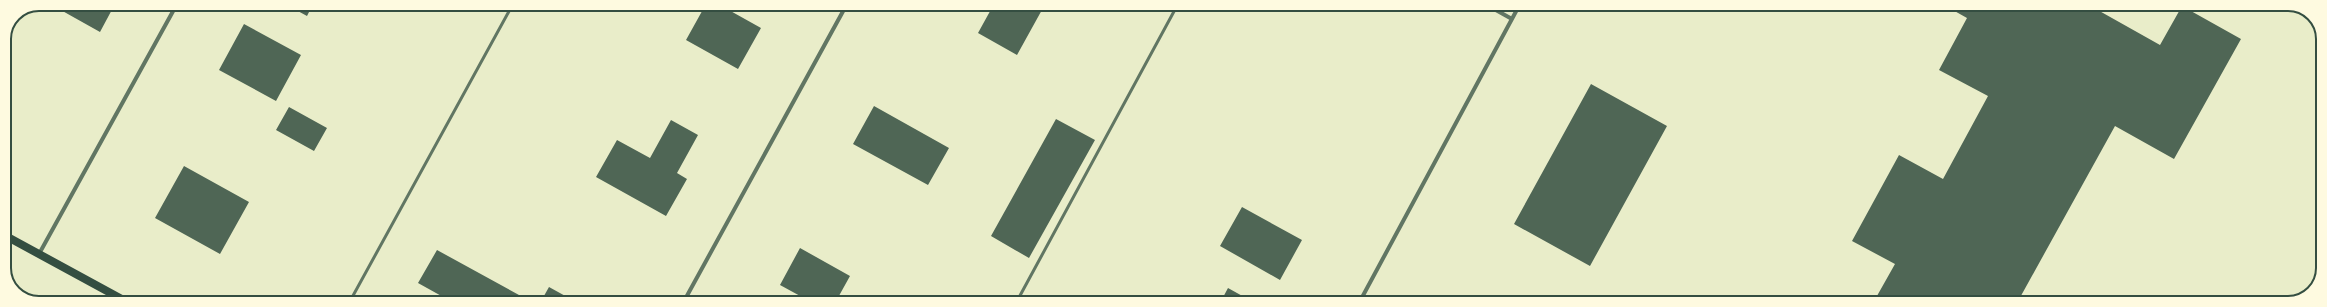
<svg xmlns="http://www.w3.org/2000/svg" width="2327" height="307" font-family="Signika,sans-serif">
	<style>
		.building { fill: #4f6655 }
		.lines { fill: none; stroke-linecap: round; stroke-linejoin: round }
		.service { stroke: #617663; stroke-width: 3 }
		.minor { stroke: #617663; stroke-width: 4 }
		.secondary { stroke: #344e41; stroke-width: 8 }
		.rim { fill: none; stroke: #344e41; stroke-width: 2 }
	</style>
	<rect width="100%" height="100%" fill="#e9edc9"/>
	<path class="building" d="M 50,4 L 115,4 L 100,32 Z
		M 285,4 L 313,4 L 307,16 Z
		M 706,4 L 718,4 L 761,28 L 738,69 L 686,40 Z
		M 994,4 L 1037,4 L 1043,8 L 1017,55 L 978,33 Z
		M 1942,4 L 2087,4 L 2160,45 L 2182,6 L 2241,39 L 2174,159 L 2115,126 L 2017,303 L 1873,303 L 1895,264 L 1852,241 L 1899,155 L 1943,179 L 1988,96 L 1939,70 L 1967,18 Z
		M 244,24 L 301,55 L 276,101 L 219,70 Z
		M 1591,84 L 1667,126 L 1590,266 L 1514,224 Z
		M 874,106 L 949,148 L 928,185 L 853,144 Z
		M 289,107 L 327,128 L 314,151 L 276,130 Z
		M 1056,119 L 1095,140 L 1029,258 L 991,236 Z
		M 671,120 L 698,135 L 677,173 L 687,179 L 666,216 L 596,177 L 617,140 L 650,158 Z
		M 184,166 L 249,202 L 220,254 L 155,218 Z
		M 1242,207 L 1302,240 L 1280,280 L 1220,246 Z
		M 800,248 L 850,276 L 835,303 L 813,303 L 780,285 Z
		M 437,250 L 519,295 L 515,303 L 454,303 L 418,283 Z
		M 549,287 L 578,303 L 540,303 Z
		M 1228,288 L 1255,303 L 1220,303 Z
		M 13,289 L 36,302 L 35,303 L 15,293 Z"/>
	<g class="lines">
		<path class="service" d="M 349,303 L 513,4
			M 1016,303 L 1178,4"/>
		<path class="minor" d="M 1485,4 L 1512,19
			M 39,254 L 177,4
			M 683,303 L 847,4
			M 1359,303 L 1520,4"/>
		<path class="secondary" d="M 4,235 L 129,303"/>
	</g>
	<path d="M0 0H2327V307H0ZM39 11H2288A28 28 0 0 1 2316 39V268A28 28 0 0 1 2288 296H39A28 28 0 0 1 11 268V39A28 28 0 0 1 39 11Z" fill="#fefae0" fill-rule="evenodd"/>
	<path class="rim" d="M39 11H2288A28 28 0 0 1 2316 39V268A28 28 0 0 1 2288 296H39A28 28 0 0 1 11 268V39A28 28 0 0 1 39 11Z"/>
</svg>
